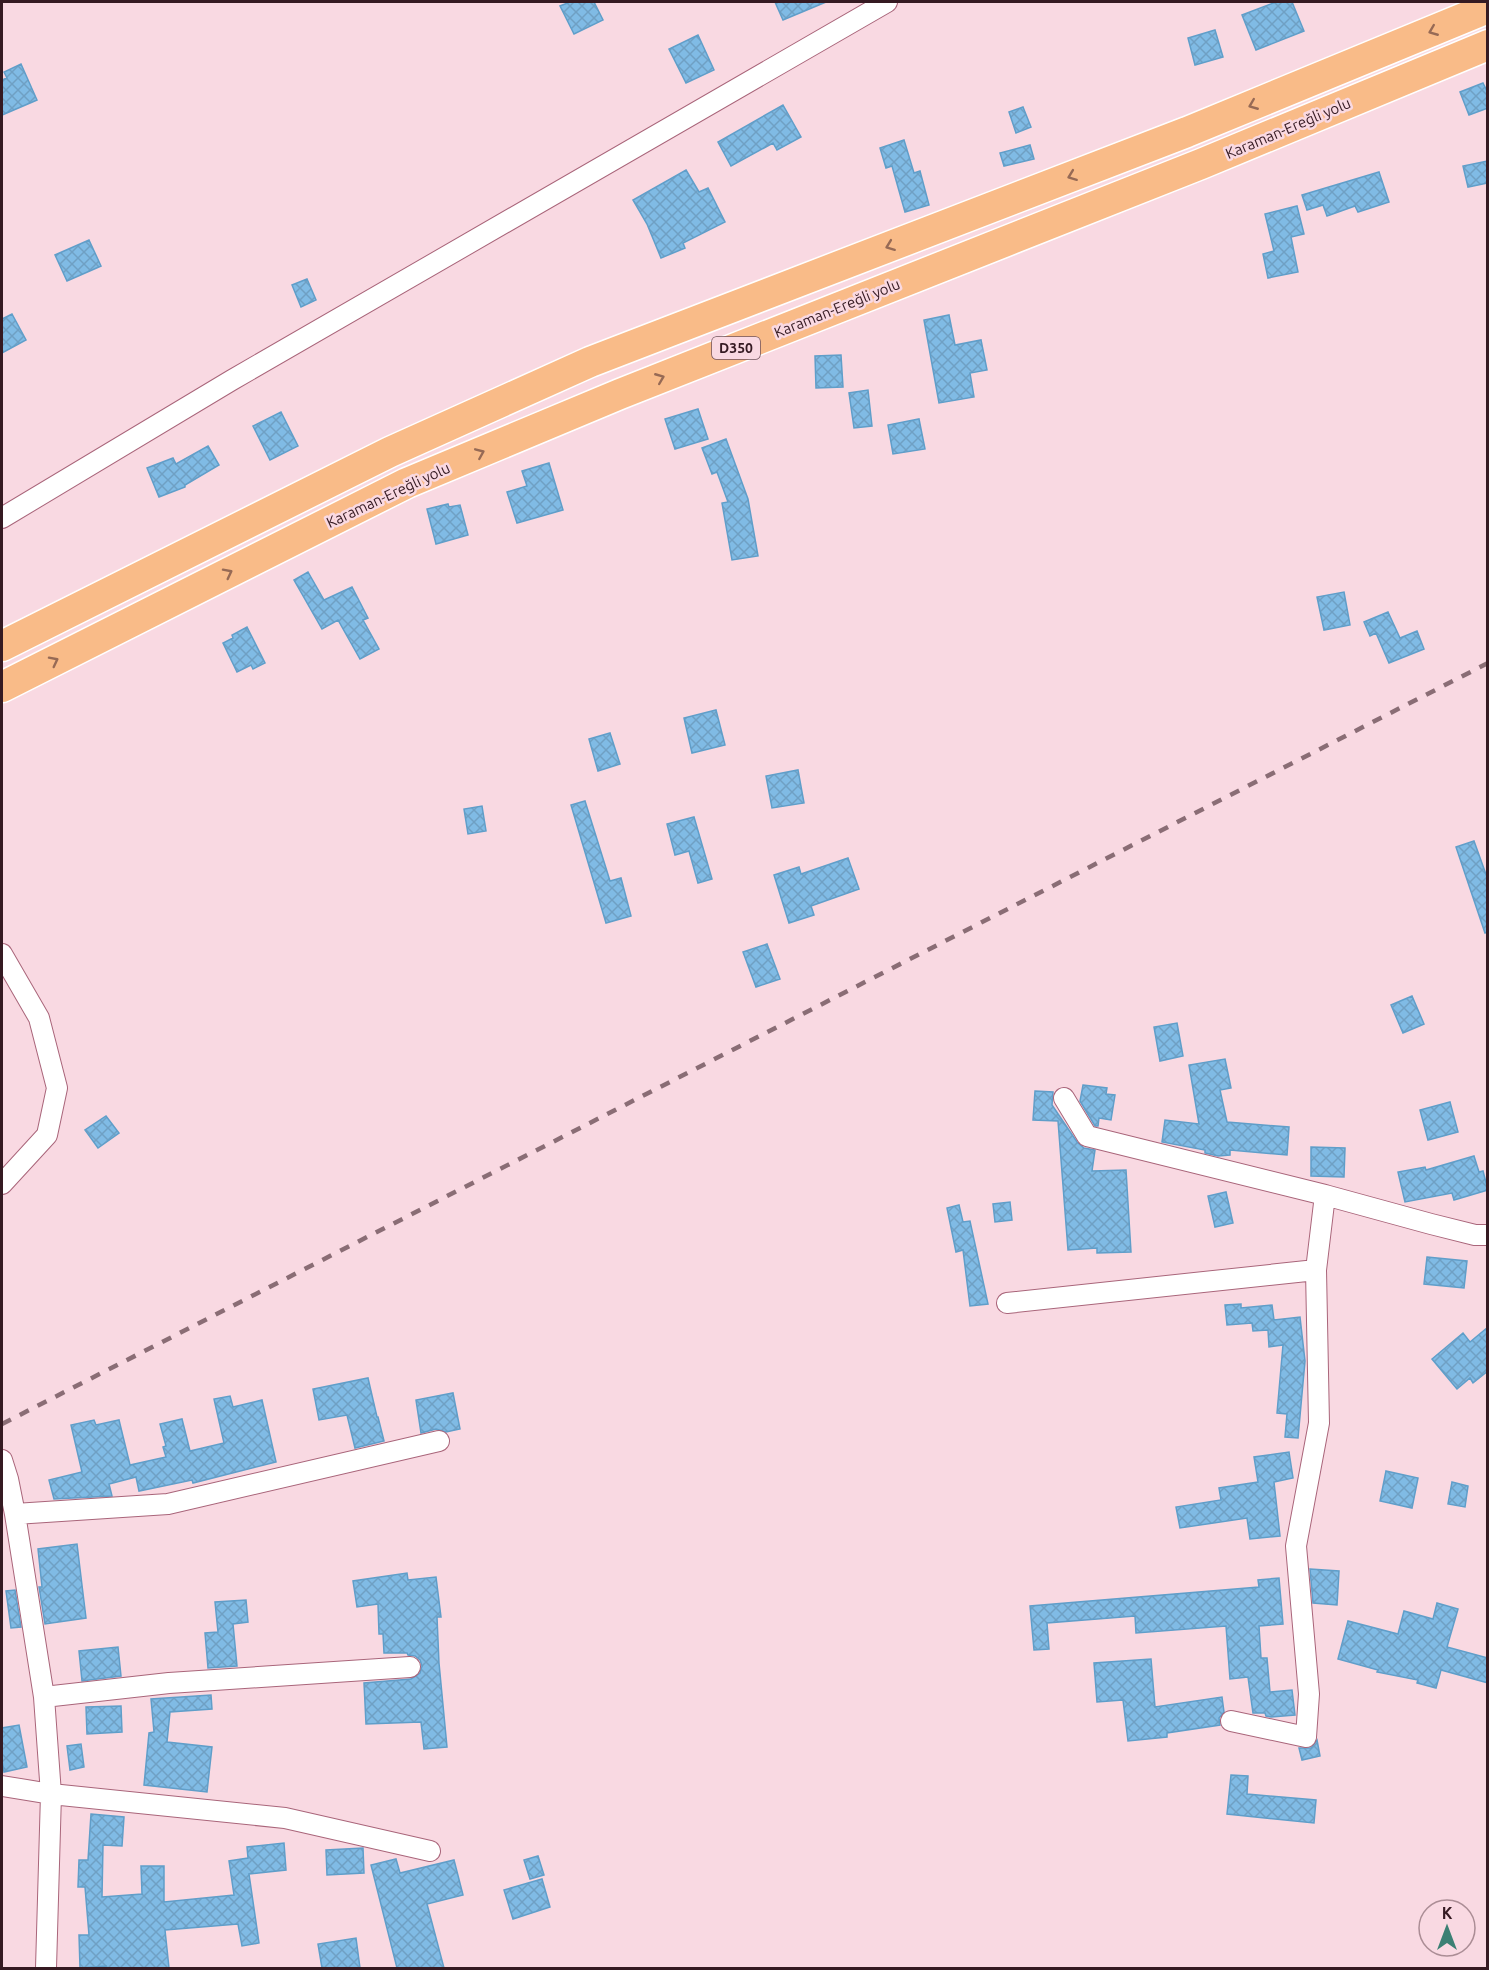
<svg xmlns="http://www.w3.org/2000/svg" width="1489" height="1970" font-family="Ubuntu,sans-serif">
	<style>
		.building { fill: url(#building-cross-hatch); stroke: #609ec9; stroke-width: 1.5 }
		.lines { fill: none; stroke-linecap: round; stroke-linejoin: round }
		.minor-casing { stroke: #a9657a; stroke-width: 22 }
		.highway-casing { stroke: #fff; stroke-width: 33 }
		.minor { stroke: #fff; stroke-width: 20 }
		.highway { stroke: #f9bb88; stroke-width: 30 }
		.rail { stroke: #8a6d75; stroke-width: 4.5; stroke-dasharray: 10 10; stroke-linecap: butt }
		.oneway { stroke: #976a55 }
		.labels { text-anchor: middle; dominant-baseline: central; stroke-width: 5; stroke-linejoin: round; paint-order: stroke }
		.shield { fill: #f9d9e2; stroke: #70535c; stroke-width: 1.5 }
		.shield-label { font-size: 14px; font-weight: bold; fill: #351a22 }
		.street-label { font-size: 15px; fill: #351a22; stroke: #f9d9e2 }
	</style>
	<defs>
		<pattern id="building-cross-hatch" width="8" height="8" patternUnits="userSpaceOnUse" patternTransform="scale(1.5)"><rect width="8" height="8" fill="#80bbe5"/><path d="M0 0l8 8M0 8l8-8" fill="none" stroke="#6fa0c4"/></pattern>
	</defs>
	<rect width="100%" height="100%" fill="#f9d9e2"/>
	<path class="building" d="M 570,2 L 594,2 L 603,20 L 574,34 L 560,6 Z
		M 775,2 L 826,2 L 783,20 Z
		M 1276,2 L 1292,2 L 1304,31 L 1256,50 L 1242,15 Z
		M 1215,30 L 1223,57 L 1195,65 L 1188,38 Z
		M 698,35 L 714,70 L 686,83 L 669,49 Z
		M 21,64 L 37,100 L 2,115 L 2,80 L 7,78 L 4,72 Z
		M 1483,83 L 1488,93 L 1488,108 L 1469,115 L 1460,92 Z
		M 783,105 L 801,137 L 777,150 L 773,143 L 731,166 L 718,142 Z
		M 1023,107 L 1031,127 L 1016,133 L 1009,112 Z
		M 904,140 L 914,173 L 920,171 L 929,205 L 905,212 L 892,166 L 886,168 L 880,148 Z
		M 1030,145 L 1034,159 L 1004,166 L 1000,153 Z
		M 1488,161 L 1488,183 L 1468,187 L 1463,166 Z
		M 686,170 L 699,192 L 708,188 L 725,222 L 683,243 L 685,248 L 661,258 L 647,224 L 633,200 Z
		M 1379,172 L 1389,202 L 1358,212 L 1355,206 L 1327,216 L 1323,205 L 1307,210 L 1302,195 Z
		M 1297,206 L 1304,234 L 1291,237 L 1298,272 L 1268,278 L 1263,254 L 1274,251 L 1265,214 Z
		M 89,240 L 101,266 L 67,281 L 55,255 Z
		M 307,279 L 316,300 L 301,307 L 292,285 Z
		M 12,314 L 26,340 L 2,353 L 2,319 Z
		M 949,315 L 955,345 L 981,340 L 987,370 L 970,373 L 974,397 L 939,403 L 924,320 Z
		M 841,355 L 843,387 L 816,388 L 815,356 Z
		M 868,390 L 872,426 L 854,428 L 849,393 Z
		M 698,409 L 708,439 L 675,449 L 665,419 Z
		M 281,412 L 298,446 L 270,460 L 253,426 Z
		M 919,419 L 925,449 L 893,454 L 888,425 Z
		M 726,439 L 748,499 L 758,556 L 732,560 L 722,503 L 728,502 L 717,472 L 712,474 L 702,448 Z
		M 208,446 L 219,465 L 185,485 L 185,487 L 159,497 L 147,468 L 173,458 L 176,464 Z
		M 549,463 L 563,510 L 517,523 L 507,492 L 527,486 L 522,471 Z
		M 448,504 L 449,507 L 460,505 L 468,535 L 436,544 L 427,509 Z
		M 308,572 L 324,600 L 352,587 L 368,618 L 363,620 L 379,649 L 360,659 L 338,620 L 322,629 L 294,580 Z
		M 1344,592 L 1350,625 L 1324,630 L 1317,597 Z
		M 1388,612 L 1400,638 L 1417,631 L 1424,649 L 1389,663 L 1376,633 L 1370,636 L 1364,622 Z
		M 247,627 L 265,663 L 253,669 L 251,665 L 237,672 L 223,643 L 233,638 L 232,635 Z
		M 716,710 L 725,745 L 692,753 L 684,718 Z
		M 610,733 L 620,764 L 598,771 L 589,739 Z
		M 798,770 L 804,803 L 772,808 L 766,776 Z
		M 585,801 L 610,881 L 621,878 L 631,916 L 606,923 L 571,805 Z
		M 482,806 L 486,831 L 468,834 L 464,809 Z
		M 694,817 L 712,879 L 698,883 L 689,851 L 675,855 L 667,824 Z
		M 1474,841 L 1488,880 L 1488,932 L 1485,933 L 1456,847 Z
		M 848,858 L 859,889 L 811,906 L 814,915 L 789,923 L 774,875 L 799,867 L 801,874 Z
		M 767,944 L 780,979 L 756,987 L 743,952 Z
		M 1412,996 L 1424,1024 L 1403,1033 L 1391,1005 Z
		M 1177,1023 L 1183,1056 L 1160,1061 L 1154,1027 Z
		M 1225,1059 L 1231,1088 L 1220,1090 L 1227,1122 L 1289,1127 L 1287,1155 L 1230,1150 L 1230,1155 L 1218,1156 L 1205,1153 L 1205,1150 L 1162,1142 L 1165,1120 L 1199,1124 L 1189,1065 Z
		M 1083,1085 L 1107,1088 L 1106,1094 L 1115,1095 L 1111,1120 L 1099,1118 L 1098,1126 L 1095,1126 L 1080,1101 Z
		M 1035,1091 L 1053,1092 L 1052,1105 L 1077,1142 L 1084,1148 L 1095,1150 L 1092,1171 L 1126,1170 L 1131,1252 L 1097,1253 L 1097,1248 L 1068,1250 L 1058,1121 L 1033,1120 Z
		M 1450,1102 L 1458,1132 L 1428,1140 L 1420,1110 Z
		M 106,1116 L 119,1133 L 98,1148 L 85,1130 Z
		M 1311,1147 L 1345,1148 L 1344,1177 L 1311,1176 Z
		M 1474,1156 L 1479,1172 L 1483,1171 L 1488,1190 L 1454,1200 L 1452,1193 L 1405,1202 L 1398,1172 L 1425,1167 L 1426,1170 Z
		M 1226,1192 L 1233,1223 L 1215,1227 L 1208,1196 Z
		M 1010,1202 L 1012,1220 L 995,1222 L 993,1204 Z
		M 959,1205 L 963,1222 L 970,1221 L 988,1304 L 970,1306 L 963,1250 L 956,1252 L 947,1208 Z
		M 1427,1257 L 1467,1261 L 1464,1288 L 1424,1284 Z
		M 1241,1304 L 1241,1308 L 1272,1305 L 1274,1320 L 1300,1317 L 1305,1361 L 1298,1438 L 1285,1437 L 1287,1414 L 1277,1413 L 1283,1345 L 1269,1347 L 1268,1330 L 1253,1331 L 1252,1323 L 1227,1325 L 1225,1305 Z
		M 1488,1327 L 1488,1371 L 1473,1383 L 1470,1378 L 1457,1389 L 1432,1359 L 1463,1333 L 1470,1342 Z
		M 368,1378 L 377,1417 L 378,1417 L 384,1441 L 355,1448 L 347,1415 L 319,1420 L 313,1389 Z
		M 453,1393 L 460,1429 L 446,1432 L 436,1429 L 421,1433 L 416,1400 Z
		M 230,1396 L 233,1407 L 262,1400 L 276,1462 L 193,1483 L 192,1480 L 139,1491 L 136,1477 L 109,1484 L 112,1496 L 54,1499 L 49,1480 L 82,1472 L 71,1425 L 94,1420 L 96,1425 L 119,1420 L 130,1465 L 166,1457 L 163,1447 L 166,1446 L 160,1424 L 182,1419 L 190,1451 L 224,1443 L 214,1399 Z
		M 1289,1452 L 1293,1478 L 1274,1482 L 1280,1536 L 1250,1539 L 1247,1518 L 1180,1528 L 1176,1507 L 1221,1500 L 1219,1488 L 1258,1482 L 1254,1457 Z
		M 1386,1471 L 1418,1478 L 1412,1508 L 1380,1501 Z
		M 1452,1482 L 1468,1486 L 1465,1507 L 1448,1504 Z
		M 77,1544 L 86,1618 L 45,1624 L 39,1587 L 42,1587 L 38,1549 Z
		M 1310,1569 L 1339,1571 L 1337,1605 L 1313,1603 Z
		M 407,1573 L 408,1580 L 436,1577 L 441,1617 L 437,1617 L 439,1663 L 447,1747 L 424,1749 L 421,1722 L 366,1724 L 364,1683 L 411,1679 L 420,1673 L 422,1666 L 420,1660 L 415,1656 L 408,1655 L 407,1653 L 384,1653 L 383,1634 L 379,1634 L 378,1604 L 357,1607 L 353,1581 Z
		M 1279,1578 L 1283,1624 L 1259,1626 L 1261,1658 L 1267,1658 L 1270,1692 L 1292,1690 L 1295,1715 L 1271,1717 L 1266,1716 L 1265,1713 L 1253,1713 L 1248,1677 L 1230,1679 L 1226,1626 L 1136,1633 L 1135,1616 L 1047,1623 L 1049,1649 L 1034,1650 L 1030,1606 L 1259,1587 L 1258,1580 Z
		M 15,1590 L 21,1627 L 11,1628 L 6,1591 Z
		M 246,1600 L 248,1622 L 233,1624 L 237,1666 L 208,1668 L 205,1633 L 218,1632 L 215,1602 Z
		M 1437,1603 L 1458,1609 L 1447,1647 L 1488,1658 L 1488,1683 L 1441,1670 L 1436,1688 L 1417,1683 L 1418,1680 L 1377,1672 L 1378,1670 L 1338,1659 L 1348,1621 L 1398,1634 L 1404,1611 L 1433,1619 Z
		M 118,1647 L 121,1676 L 82,1681 L 79,1651 Z
		M 1151,1659 L 1155,1707 L 1222,1697 L 1224,1712 L 1219,1718 L 1220,1725 L 1167,1733 L 1167,1737 L 1128,1741 L 1123,1700 L 1097,1702 L 1094,1663 Z
		M 211,1695 L 212,1709 L 170,1712 L 167,1742 L 212,1747 L 207,1792 L 144,1785 L 149,1733 L 154,1732 L 151,1699 Z
		M 121,1706 L 122,1732 L 87,1734 L 86,1707 Z
		M 19,1725 L 27,1767 L 4,1772 L 2,1761 L 2,1728 Z
		M 1317,1740 L 1320,1756 L 1302,1760 L 1299,1748 L 1311,1748 Z
		M 81,1744 L 84,1767 L 70,1770 L 67,1746 Z
		M 1231,1775 L 1248,1776 L 1247,1794 L 1316,1800 L 1314,1823 L 1227,1814 Z
		M 91,1814 L 124,1817 L 122,1846 L 103,1845 L 102,1897 L 142,1894 L 141,1866 L 164,1866 L 164,1902 L 234,1895 L 229,1861 L 248,1858 L 247,1847 L 284,1843 L 286,1870 L 249,1874 L 259,1943 L 242,1946 L 238,1924 L 165,1930 L 169,1968 L 106,1968 L 106,1966 L 80,1968 L 79,1935 L 89,1935 L 85,1887 L 78,1887 L 79,1860 L 88,1860 Z
		M 363,1848 L 364,1873 L 327,1875 L 326,1850 Z
		M 538,1856 L 544,1875 L 530,1879 L 524,1860 Z
		M 396,1859 L 400,1873 L 454,1860 L 463,1895 L 427,1904 L 444,1968 L 397,1968 L 371,1865 Z
		M 542,1879 L 550,1907 L 513,1919 L 504,1890 Z
		M 356,1938 L 360,1968 L 322,1968 L 318,1944 Z"/>
	<g class="lines">
		<g class="minor-casing">
			<path id="minor" d="M 2,518 L 232,380 L 887,2
				M 2,954 L 39,1018 L 57,1088 L 47,1135 L 2,1184
				M 1064,1098 L 1087,1136 L 1325,1195 L 1431,1224 L 1475,1235 L 1488,1235
				M 1007,1303 L 1316,1270
				M 2,1460 L 8,1479 L 15,1514 L 44,1697 L 51,1794 L 46,1968
				M 15,1514 L 168,1504 L 439,1441
				M 44,1697 L 169,1683 L 410,1667
				M 1231,1721 L 1306,1737 L 1309,1694 L 1296,1546 L 1319,1423 L 1316,1270 L 1325,1195
				M 2,1786 L 51,1794 L 285,1818 L 430,1851"/>
		</g>
		<g class="highway-casing">
			<path id="highway" d="M 2,646 L 390,452 L 590,362 L 1187,132 L 1488,8
				M 2,687 L 407,483 L 620,394 L 1201,164 L 1488,45"/>
		</g>
		<use href="#minor" class="minor"/>
		<use href="#highway" class="highway"/>
		<path class="rail" d="M 2,1424 L 1488,663"/>
	</g>
	<defs><path id="oneway-chevron" d="M-2-3.5L2.5 0L-2 3.5" fill="none" stroke-width="1.6" stroke-linecap="round" stroke-linejoin="round" transform="scale(1.5)"/></defs>
	<g class="oneway">
		<use href="#oneway-chevron" transform="translate(1433 31) rotate(158)"/>
		<use href="#oneway-chevron" transform="translate(1253 105) rotate(158)"/>
		<use href="#oneway-chevron" transform="translate(1072 176) rotate(159)"/>
		<use href="#oneway-chevron" transform="translate(890 246) rotate(159)"/>
		<use href="#oneway-chevron" transform="translate(660 378) rotate(-22)"/>
		<use href="#oneway-chevron" transform="translate(480 453) rotate(-23)"/>
		<use href="#oneway-chevron" transform="translate(228 573) rotate(-27)"/>
		<use href="#oneway-chevron" transform="translate(54 661) rotate(-27)"/>
	</g>
	<g class="labels">
		<rect class="shield" x="712" y="337" width="48" height="22" rx="4.5"/>
		<g class="shield-label">
			<text x="736" y="348">D350</text>
		</g>
		<g class="street-label">
			<text transform="translate(1288 128) rotate(-23)">Karaman-Ereğli yolu</text>
			<text transform="translate(837 308) rotate(-22)">Karaman-Ereğli yolu</text>
			<text transform="translate(388 495) rotate(-25)">Karaman-Ereğli yolu</text>
		</g>
	</g>
	<rect width="1489" height="1970" fill="none" stroke="#351a22" stroke-width="6"/>
	<g transform="translate(1447 1928)"><circle r="28" fill="#f9d9e2" stroke="#ab8d95" stroke-width="1.5"/>
	<path d="M0-4.5L10 22L0 15L-10 22Z" fill="#3c8074"/>
	<text y="-9" font-size="16" font-weight="bold" text-anchor="middle" fill="#351a22">K</text>
	</g>
</svg>
